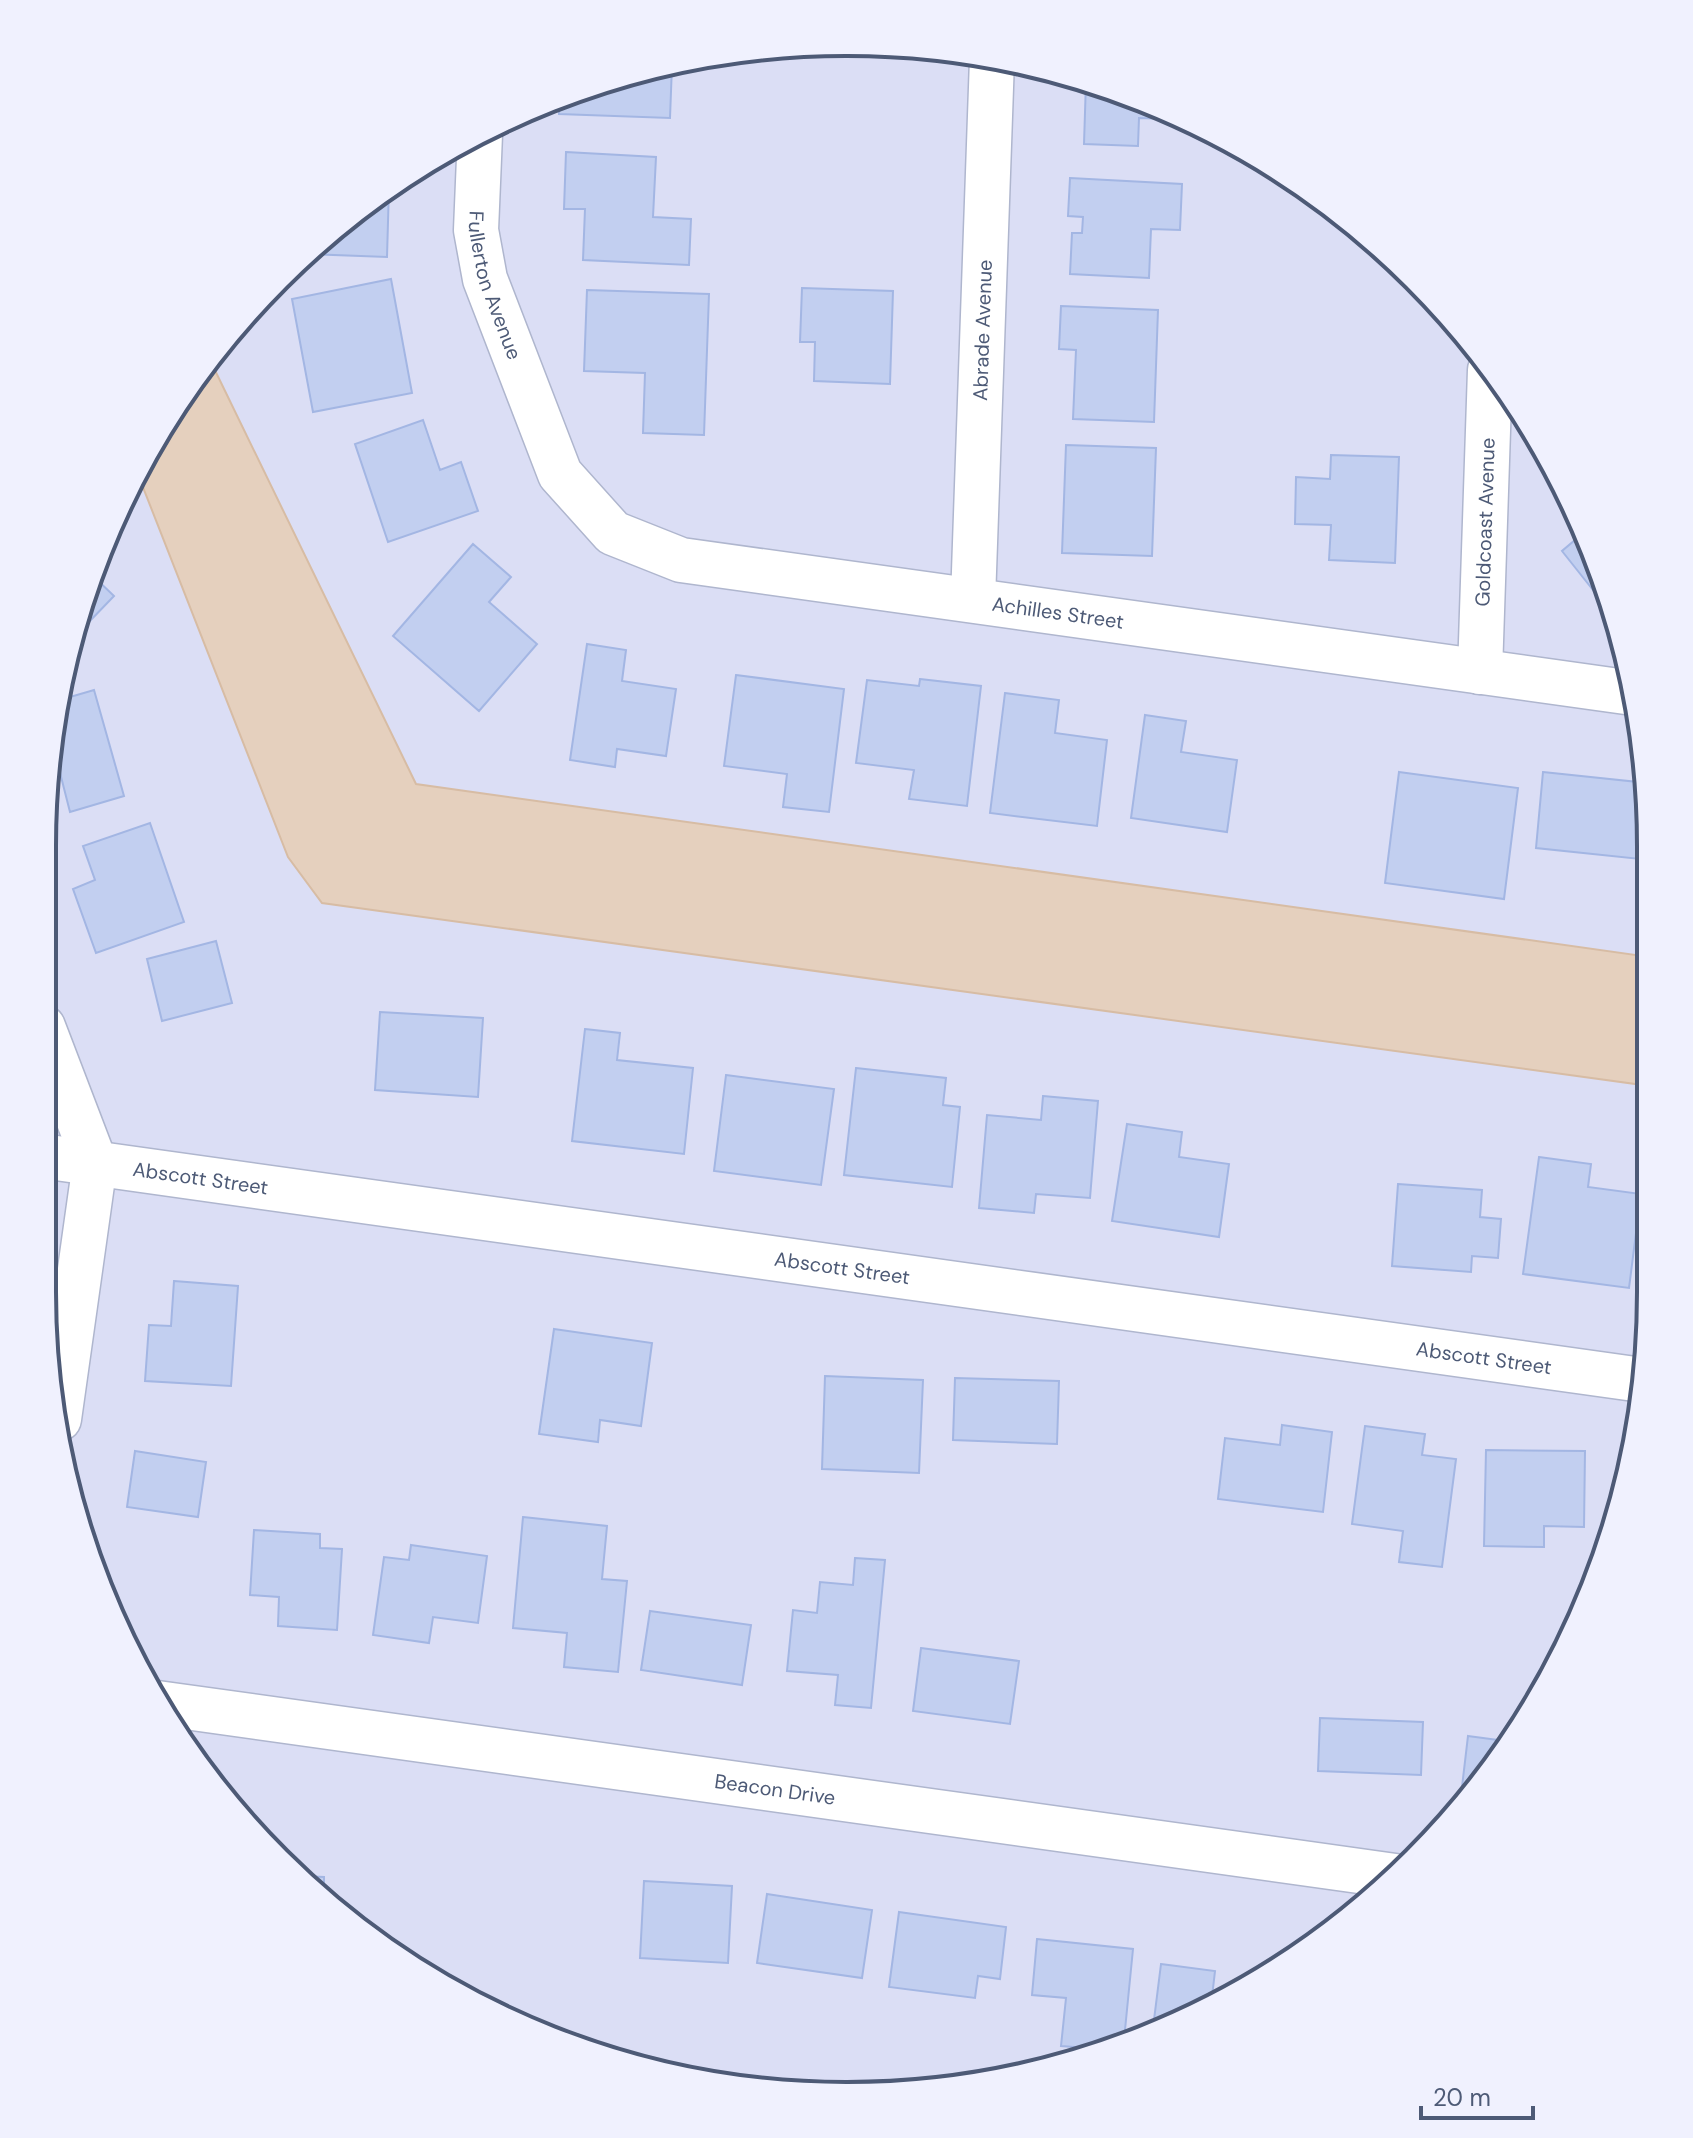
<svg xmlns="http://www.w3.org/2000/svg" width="1693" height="2138" font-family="'DM Sans',sans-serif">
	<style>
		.residential { fill: #dbdef5 }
		.water { fill: #e5d0be; stroke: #d7bca4; stroke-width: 2 }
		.building { fill: #c2cff0; stroke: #a3b6e3; stroke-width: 2 }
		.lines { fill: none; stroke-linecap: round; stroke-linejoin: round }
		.street-casing { stroke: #afb6ce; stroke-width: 47 }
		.street { stroke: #fff; stroke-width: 44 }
		.labels { text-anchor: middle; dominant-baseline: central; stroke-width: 8; stroke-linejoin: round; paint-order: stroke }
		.street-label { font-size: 20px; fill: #4d5a76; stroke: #f0f1fe }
		.rim { fill: none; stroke: #4d5a76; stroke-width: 4 }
	</style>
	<rect width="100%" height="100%" fill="#e9ebfc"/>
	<path class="residential" d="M 900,44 L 1055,70 L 1203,125 L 1337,209 L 1452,316 L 1543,445 L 1623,638 L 1649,793 L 1650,957 L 416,784 L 210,360 L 241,316 L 356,209 L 445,150 L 588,85 L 742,49 Z
		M 137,472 L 288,857 L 322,903 L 1650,1086 L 1651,1292 L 1636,1448 L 1590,1599 L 1515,1739 L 1377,1896 L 1248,1988 L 1054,2069 L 846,2096 L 638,2068 L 444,1988 L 277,1860 L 150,1693 L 69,1499 L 42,1292 L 44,794 L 85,587 Z"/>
	<path class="water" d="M 210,360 L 416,784 L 1650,957 L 1650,1086 L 322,903 L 288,857 L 137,472 L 150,444 Z"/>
	<path class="building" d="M 672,65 L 670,118 L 559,114 L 559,98 L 588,85 Z
		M 1086,81 L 1168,112 L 1168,119 L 1139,118 L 1138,146 L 1084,144 Z
		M 566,152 L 656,157 L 653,217 L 691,219 L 689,265 L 583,260 L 585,209 L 564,209 Z
		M 1070,178 L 1182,184 L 1180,230 L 1151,229 L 1149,278 L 1070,274 L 1072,233 L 1082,233 L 1083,217 L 1068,216 Z
		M 389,187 L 387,257 L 308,254 L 356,209 Z
		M 391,279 L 412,393 L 313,412 L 292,299 Z
		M 802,288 L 893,291 L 890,384 L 814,381 L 815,342 L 800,342 Z
		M 587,290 L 709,294 L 704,435 L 643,433 L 645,373 L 584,371 Z
		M 1061,306 L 1158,310 L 1154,422 L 1073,419 L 1076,350 L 1059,349 Z
		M 423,420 L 440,470 L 461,462 L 478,511 L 388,542 L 355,444 Z
		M 1066,445 L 1156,448 L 1152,556 L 1062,553 Z
		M 1331,455 L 1399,457 L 1395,563 L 1329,560 L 1331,525 L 1295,524 L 1296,477 L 1330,479 Z
		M 1581,535 L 1616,619 L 1562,551 Z
		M 473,544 L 511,577 L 489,602 L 537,644 L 479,711 L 393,636 Z
		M 91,574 L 114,596 L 86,625 L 84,623 L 76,632 L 85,587 Z
		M 587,644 L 626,650 L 622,681 L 676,689 L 666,756 L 617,749 L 615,767 L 570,760 Z
		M 736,675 L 844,689 L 829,812 L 783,807 L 787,774 L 724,766 Z
		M 920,679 L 981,686 L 967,806 L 909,799 L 914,770 L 856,763 L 867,680 L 919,686 Z
		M 94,690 L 124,796 L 70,812 L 56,757 L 51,758 L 63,699 Z
		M 1005,693 L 1059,700 L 1055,733 L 1107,740 L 1097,826 L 990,813 Z
		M 1145,715 L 1186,721 L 1181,752 L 1237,760 L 1227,832 L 1131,818 Z
		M 1399,772 L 1518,788 L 1504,899 L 1385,883 Z
		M 1543,772 L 1647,783 L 1640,859 L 1536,848 Z
		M 150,823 L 184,922 L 96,953 L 73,889 L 95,880 L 83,846 Z
		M 216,941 L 232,1003 L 162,1021 L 147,959 Z
		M 380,1012 L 483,1018 L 478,1097 L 375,1090 Z
		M 585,1029 L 620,1033 L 617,1060 L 693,1068 L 684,1154 L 572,1141 Z
		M 856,1068 L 946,1078 L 943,1105 L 960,1107 L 952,1187 L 844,1175 Z
		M 726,1075 L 834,1089 L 821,1185 L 714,1171 Z
		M 1043,1096 L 1098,1101 L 1090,1198 L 1036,1194 L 1034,1213 L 979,1208 L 987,1115 L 1041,1120 Z
		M 1127,1124 L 1182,1132 L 1179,1157 L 1229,1164 L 1219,1237 L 1112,1221 Z
		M 1539,1157 L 1591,1164 L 1588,1187 L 1641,1194 L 1629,1288 L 1523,1274 Z
		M 1398,1184 L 1482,1190 L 1480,1217 L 1501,1219 L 1498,1258 L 1472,1256 L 1471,1272 L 1392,1266 Z
		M 174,1281 L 238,1286 L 231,1386 L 145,1381 L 149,1325 L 171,1326 Z
		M 554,1329 L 652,1343 L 641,1426 L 600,1420 L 598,1442 L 539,1434 Z
		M 825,1376 L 923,1380 L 919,1473 L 822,1469 Z
		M 955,1378 L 1059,1381 L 1057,1444 L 953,1440 Z
		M 1282,1425 L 1332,1432 L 1323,1512 L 1218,1499 L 1225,1438 L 1280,1445 Z
		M 1365,1426 L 1425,1434 L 1422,1455 L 1456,1459 L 1442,1567 L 1399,1562 L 1403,1531 L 1352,1524 Z
		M 1486,1450 L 1585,1451 L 1584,1527 L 1544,1526 L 1544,1547 L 1484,1546 Z
		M 135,1451 L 206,1462 L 198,1517 L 127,1507 Z
		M 523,1517 L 607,1526 L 602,1579 L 627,1581 L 618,1672 L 564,1667 L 567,1633 L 513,1628 Z
		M 254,1530 L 320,1534 L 320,1548 L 342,1549 L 337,1630 L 278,1626 L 279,1597 L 250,1595 Z
		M 411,1545 L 487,1556 L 478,1623 L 433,1617 L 429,1643 L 373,1635 L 384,1557 L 409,1560 Z
		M 855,1558 L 885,1560 L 871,1708 L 835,1705 L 838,1675 L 787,1671 L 793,1610 L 817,1613 L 820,1582 L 853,1585 Z
		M 650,1611 L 751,1625 L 742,1685 L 641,1670 Z
		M 921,1648 L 1019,1661 L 1010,1724 L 913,1711 Z
		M 1320,1718 L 1423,1722 L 1421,1775 L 1318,1771 Z
		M 1468,1736 L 1513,1742 L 1472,1788 L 1462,1787 Z
		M 299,1876 L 324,1877 L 324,1896 Z
		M 644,1881 L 732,1886 L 728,1963 L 640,1958 Z
		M 767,1894 L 872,1910 L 862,1978 L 757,1963 Z
		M 899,1912 L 1006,1927 L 1000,1979 L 978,1976 L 975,1998 L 889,1987 Z
		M 1037,1939 L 1133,1949 L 1124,2040 L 1101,2049 L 1061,2046 L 1066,1998 L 1032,1995 Z
		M 1161,1964 L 1215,1971 L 1212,1997 L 1225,1998 L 1153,2028 Z"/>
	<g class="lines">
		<g class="street-casing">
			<g id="street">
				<path id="s1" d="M 480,134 L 476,230 L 485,279 L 560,474 L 613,533 L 681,560 L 1633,693"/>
				<path id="s2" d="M 973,600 L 992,59"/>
				<path id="s3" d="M 1480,672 L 1490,370"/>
				<path d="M 43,1027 L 95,1163 L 59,1419"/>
				<path id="s4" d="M 42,1156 L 1642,1380"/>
				<path id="s5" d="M 157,1703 L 1395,1876"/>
			</g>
		</g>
		<use href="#street" class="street"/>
	</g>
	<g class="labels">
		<g class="street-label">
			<text stroke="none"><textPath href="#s1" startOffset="154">Fullerton Avenue</textPath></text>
			<text stroke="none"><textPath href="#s2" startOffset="270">Abrade Avenue</textPath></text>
			<text stroke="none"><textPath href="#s3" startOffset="150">Goldcoast Avenue</textPath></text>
			<text stroke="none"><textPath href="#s1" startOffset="888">Achilles Street</textPath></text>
			<text stroke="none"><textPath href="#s4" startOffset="160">Abscott Street</textPath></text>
			<text stroke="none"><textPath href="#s4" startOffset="808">Abscott Street</textPath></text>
			<text stroke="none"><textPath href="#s4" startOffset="1456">Abscott Street</textPath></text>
			<text stroke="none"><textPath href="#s5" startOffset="624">Beacon Drive</textPath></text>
		</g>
	</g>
	<path d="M0 0H1693V2138H0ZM846 56H847A790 790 0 0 1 1637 846V1292A790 790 0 0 1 847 2082H846A790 790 0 0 1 56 1292V846A790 790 0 0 1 846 56Z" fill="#f0f1fe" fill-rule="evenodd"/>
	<path class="rim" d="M846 56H847A790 790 0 0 1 1637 846V1292A790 790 0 0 1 847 2082H846A790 790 0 0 1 56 1292V846A790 790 0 0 1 846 56Z"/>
	<path d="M1421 2106v12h112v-12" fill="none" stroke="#4d5a76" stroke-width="4"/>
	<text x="1433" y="2106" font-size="24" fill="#4d5a76" stroke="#f0f1fe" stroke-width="6" paint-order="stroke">20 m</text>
</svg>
